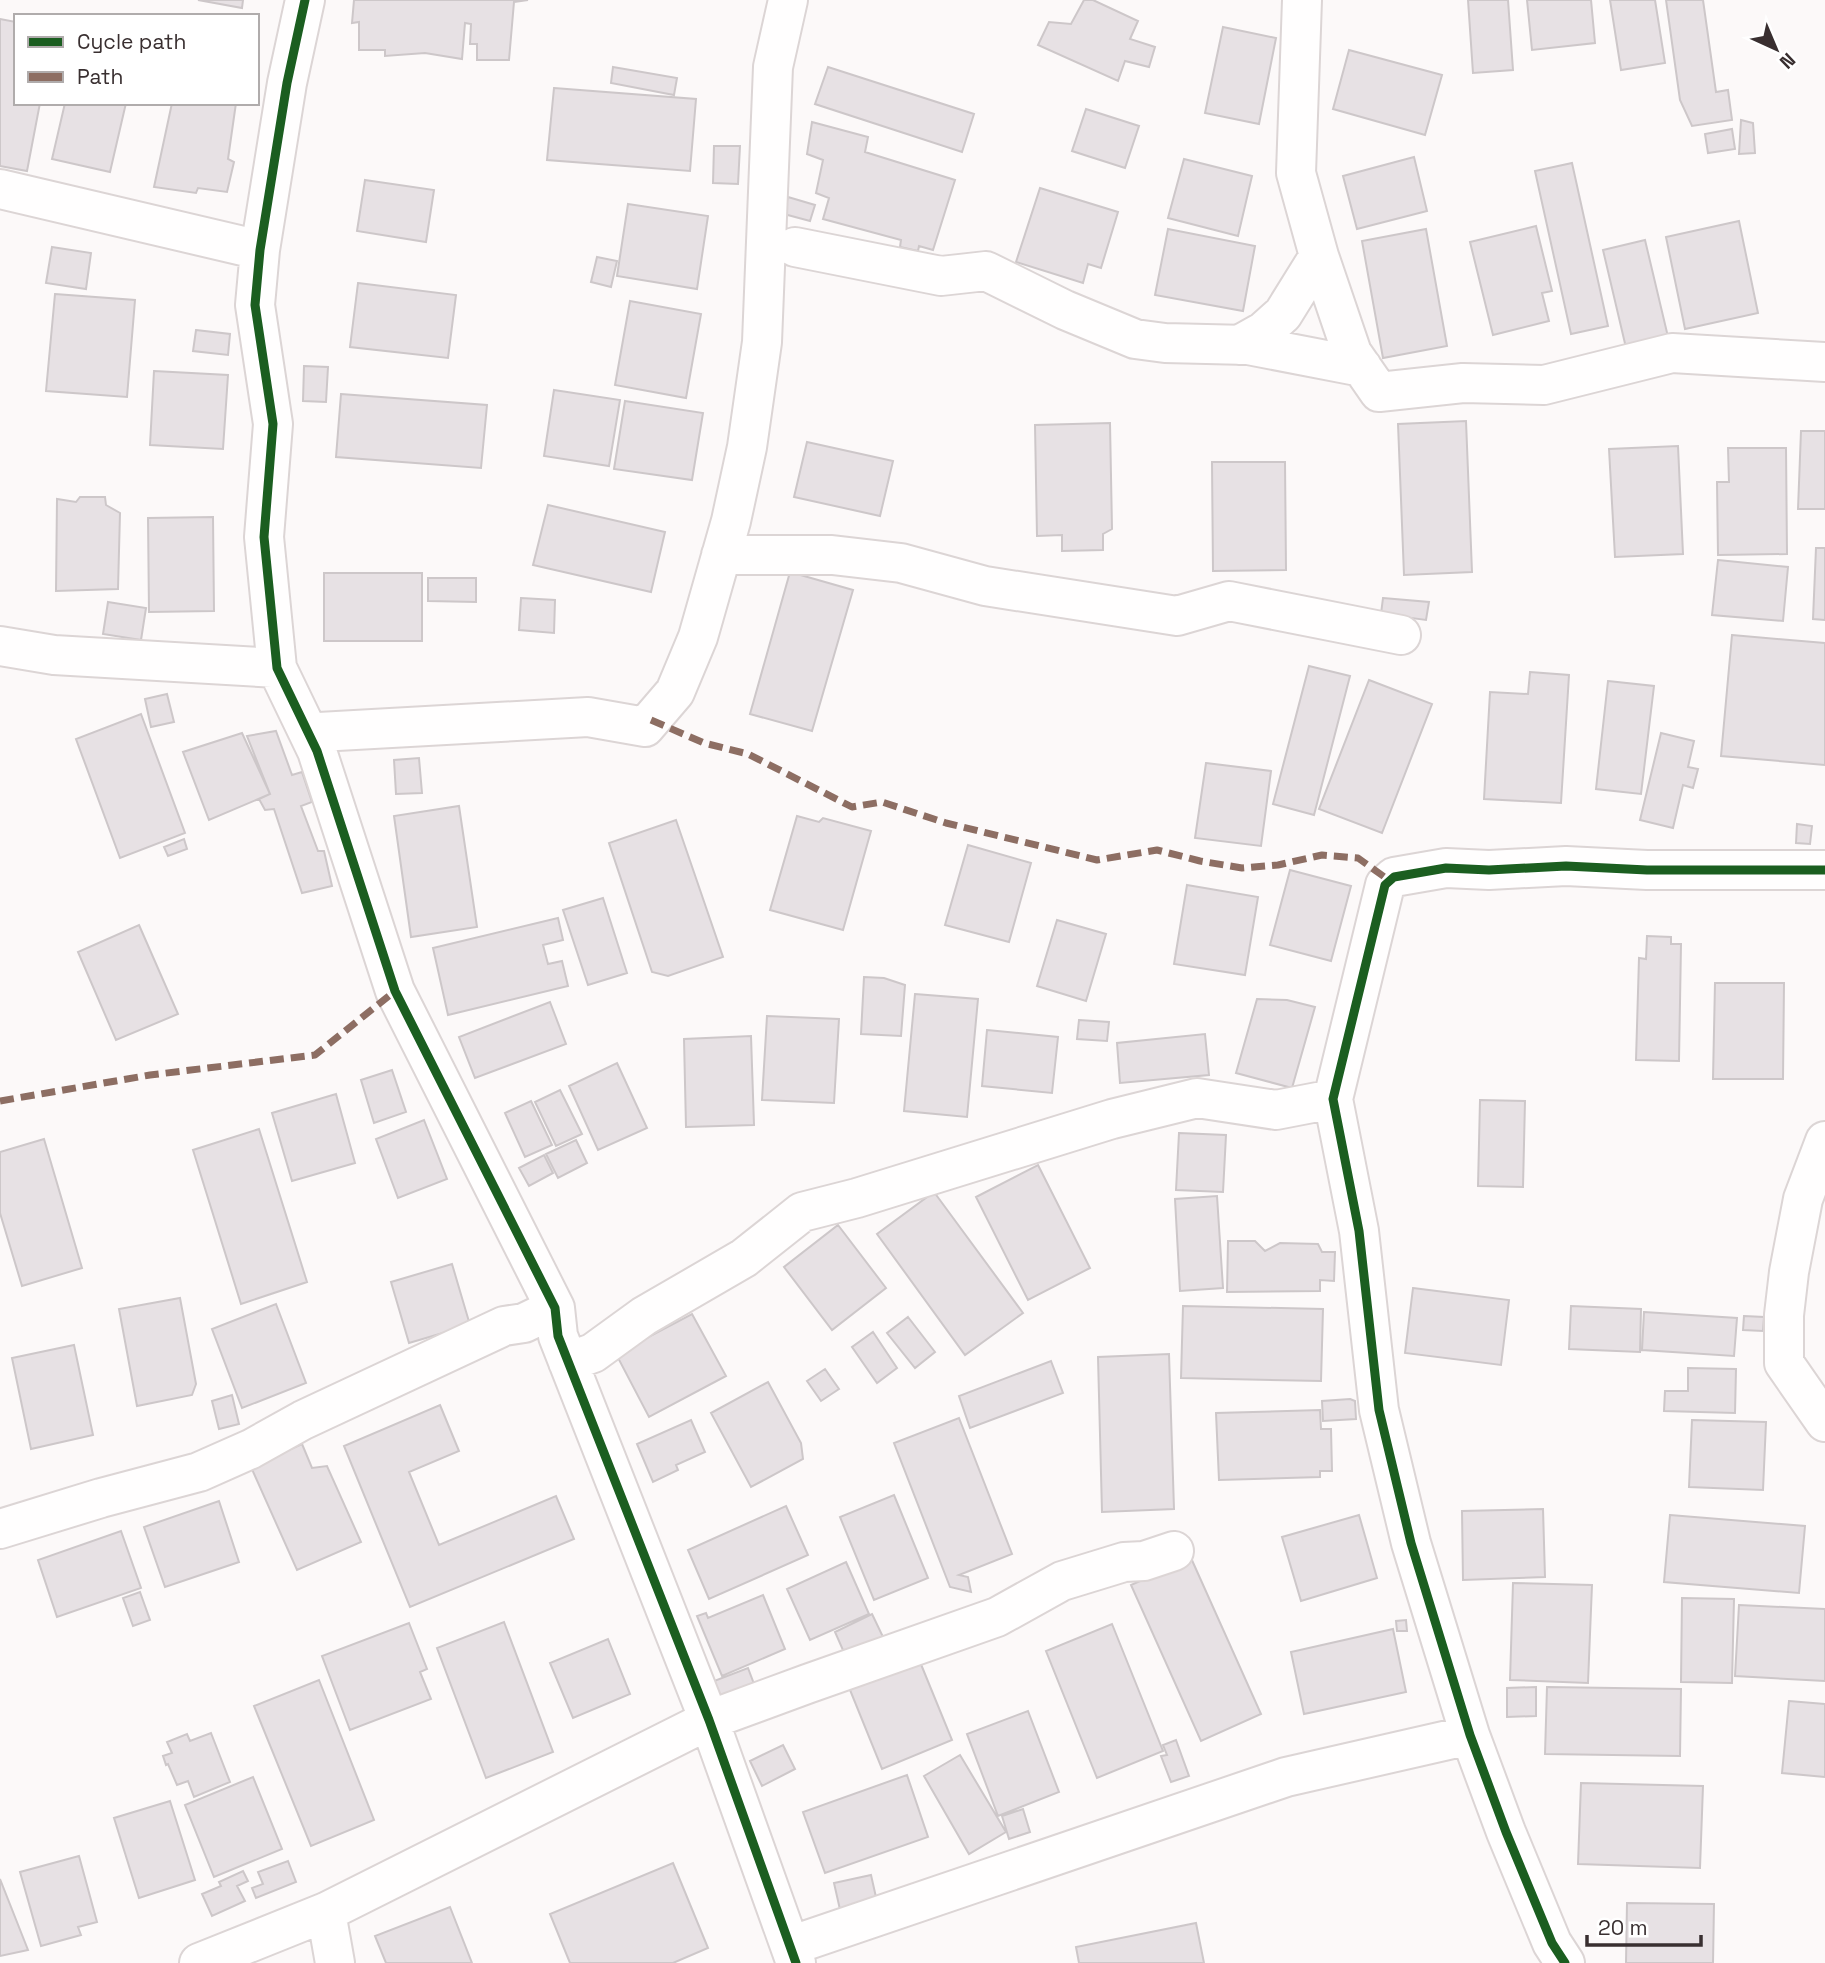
<svg xmlns="http://www.w3.org/2000/svg" width="1825" height="1963" font-family="'Space Grotesk',sans-serif">
	<style>
		.building { fill: #e7e1e4; stroke: #cdc7c9; stroke-width: 2 }
		.lines { fill: none; stroke-linecap: round; stroke-linejoin: round }
		.street-casing { stroke: #dcd5d5; stroke-width: 42 }
		.street { stroke: #fffefe; stroke-width: 38 }
		.quiet { stroke: #8d6e63; stroke-width: 7; stroke-dasharray: 14 7; stroke-linecap: butt }
		.cycleway-casing { stroke: #fff; stroke-width: 13 }
		.cycleway { stroke: #1b5e20; stroke-width: 9 }
	</style>
	<rect width="100%" height="100%" fill="#fcf9f9"/>
	<path class="building" d="M 198,0 L 243,0 L 242,8 Z
		M 354,0 L 528,0 L 514,2 L 509,60 L 477,60 L 477,44 L 470,44 L 471,24 L 465,23 L 462,59 L 425,53 L 385,56 L 385,50 L 359,50 L 359,22 L 352,23 Z
		M 1084,0 L 1093,0 L 1138,21 L 1130,39 L 1155,47 L 1149,67 L 1125,61 L 1118,81 L 1038,45 L 1049,22 L 1071,24 Z
		M 1468,0 L 1508,0 L 1513,70 L 1473,73 Z
		M 1527,0 L 1591,0 L 1595,43 L 1532,50 Z
		M 1610,0 L 1655,0 L 1665,63 L 1621,70 Z
		M 1666,0 L 1703,0 L 1716,92 L 1728,90 L 1732,120 L 1692,126 L 1680,100 Z
		M 0,19 L 16,22 L 16,103 L 40,103 L 27,171 L 0,166 Z
		M 1223,27 L 1276,38 L 1259,124 L 1205,113 Z
		M 1349,50 L 1442,75 L 1425,135 L 1333,109 Z
		M 613,67 L 677,78 L 674,95 L 611,83 Z
		M 828,67 L 974,114 L 962,152 L 815,104 Z
		M 554,88 L 696,99 L 690,171 L 547,160 Z
		M 65,103 L 126,103 L 110,172 L 52,159 Z
		M 172,103 L 236,103 L 228,159 L 234,162 L 227,192 L 198,188 L 196,193 L 154,187 Z
		M 1086,109 L 1139,126 L 1125,168 L 1072,151 Z
		M 1741,120 L 1753,123 L 1755,153 L 1739,154 Z
		M 812,122 L 868,137 L 865,152 L 955,180 L 933,250 L 919,246 L 918,251 L 900,247 L 901,240 L 823,219 L 829,198 L 816,193 L 823,160 L 807,154 Z
		M 1732,129 L 1735,149 L 1708,153 L 1705,134 Z
		M 714,146 L 740,146 L 738,184 L 713,183 Z
		M 1414,157 L 1427,211 L 1357,229 L 1343,176 Z
		M 1184,159 L 1252,176 L 1238,236 L 1168,218 Z
		M 1572,163 L 1608,326 L 1571,334 L 1535,171 Z
		M 365,180 L 434,190 L 426,242 L 357,231 Z
		M 1040,188 L 1118,212 L 1101,268 L 1088,264 L 1083,283 L 1016,262 Z
		M 788,197 L 815,205 L 810,221 L 784,214 Z
		M 628,204 L 708,216 L 697,289 L 617,276 Z
		M 1739,221 L 1758,313 L 1685,329 L 1666,237 Z
		M 1536,226 L 1552,291 L 1542,293 L 1549,321 L 1493,335 L 1470,242 Z
		M 1168,229 L 1255,246 L 1243,311 L 1155,295 Z
		M 1426,229 L 1447,346 L 1383,358 L 1362,241 Z
		M 1645,240 L 1669,341 L 1627,352 L 1603,250 Z
		M 52,247 L 91,253 L 86,289 L 46,283 Z
		M 597,257 L 617,261 L 611,287 L 591,282 Z
		M 358,283 L 456,295 L 448,358 L 350,347 Z
		M 55,294 L 135,300 L 127,397 L 46,391 Z
		M 630,301 L 701,314 L 686,398 L 615,385 Z
		M 196,330 L 230,334 L 228,355 L 193,351 Z
		M 304,366 L 328,367 L 326,402 L 303,401 Z
		M 154,371 L 228,375 L 223,449 L 150,445 Z
		M 554,390 L 620,400 L 609,466 L 544,456 Z
		M 341,394 L 487,405 L 481,468 L 336,457 Z
		M 625,401 L 703,413 L 692,480 L 614,469 Z
		M 1466,421 L 1472,572 L 1404,575 L 1398,424 Z
		M 1110,423 L 1112,529 L 1103,534 L 1103,550 L 1062,551 L 1062,535 L 1037,536 L 1035,425 Z
		M 1801,431 L 1825,431 L 1825,509 L 1798,509 Z
		M 807,442 L 893,461 L 880,516 L 794,497 Z
		M 1678,446 L 1683,554 L 1615,557 L 1609,449 Z
		M 1728,448 L 1786,448 L 1787,554 L 1718,555 L 1717,482 L 1729,482 Z
		M 1212,462 L 1285,462 L 1286,570 L 1213,571 Z
		M 80,497 L 105,497 L 106,505 L 120,513 L 118,589 L 56,591 L 57,499 L 76,502 Z
		M 548,505 L 665,532 L 651,592 L 533,565 Z
		M 213,517 L 214,611 L 149,612 L 148,518 Z
		M 1816,548 L 1825,548 L 1825,620 L 1813,619 Z
		M 1718,560 L 1788,567 L 1783,621 L 1712,615 Z
		M 790,572 L 853,590 L 812,731 L 750,714 Z
		M 324,573 L 422,573 L 422,641 L 324,641 Z
		M 428,578 L 476,578 L 476,602 L 428,601 Z
		M 521,598 L 555,600 L 554,633 L 519,630 Z
		M 1383,598 L 1429,602 L 1426,620 L 1381,614 Z
		M 108,602 L 146,608 L 141,640 L 103,634 Z
		M 1732,635 L 1825,643 L 1825,765 L 1721,756 Z
		M 1309,666 L 1350,676 L 1314,815 L 1273,804 Z
		M 1530,672 L 1569,675 L 1561,803 L 1484,799 L 1490,692 L 1528,694 Z
		M 1369,680 L 1432,704 L 1382,833 L 1319,809 Z
		M 1608,681 L 1654,686 L 1641,794 L 1596,789 Z
		M 167,694 L 174,722 L 151,727 L 145,699 Z
		M 141,714 L 185,833 L 120,858 L 76,739 Z
		M 276,731 L 292,775 L 302,772 L 312,802 L 301,806 L 318,851 L 324,851 L 332,886 L 302,893 L 274,809 L 265,810 L 259,799 L 270,794 L 247,736 Z
		M 242,733 L 270,794 L 209,820 L 183,752 Z
		M 1661,733 L 1694,741 L 1688,767 L 1698,769 L 1693,788 L 1683,785 L 1673,828 L 1640,820 Z
		M 419,758 L 422,793 L 396,794 L 394,760 Z
		M 1206,763 L 1271,771 L 1261,846 L 1195,838 Z
		M 459,806 L 477,927 L 411,937 L 394,816 Z
		M 797,816 L 819,822 L 823,818 L 871,831 L 843,930 L 770,910 Z
		M 676,820 L 723,957 L 668,976 L 652,972 L 609,843 Z
		M 1797,824 L 1812,826 L 1810,844 L 1796,843 Z
		M 184,839 L 187,849 L 168,856 L 164,847 Z
		M 968,845 L 1031,863 L 1009,942 L 945,925 Z
		M 1290,870 L 1351,886 L 1331,961 L 1270,945 Z
		M 1187,885 L 1258,897 L 1245,975 L 1174,964 Z
		M 603,898 L 627,973 L 588,985 L 563,910 Z
		M 558,918 L 563,940 L 543,945 L 548,964 L 562,961 L 568,986 L 448,1015 L 433,948 Z
		M 1057,920 L 1106,934 L 1086,1001 L 1037,986 Z
		M 139,925 L 178,1014 L 116,1040 L 78,952 Z
		M 1647,936 L 1671,937 L 1671,944 L 1681,944 L 1679,1061 L 1636,1060 L 1639,958 L 1646,959 Z
		M 864,977 L 884,978 L 905,985 L 901,1036 L 861,1034 Z
		M 1715,983 L 1784,983 L 1783,1079 L 1713,1079 Z
		M 915,994 L 978,999 L 967,1117 L 904,1111 Z
		M 1257,999 L 1287,1000 L 1315,1007 L 1292,1088 L 1236,1073 Z
		M 550,1002 L 566,1044 L 475,1078 L 459,1037 Z
		M 767,1016 L 839,1019 L 834,1103 L 762,1100 Z
		M 1079,1020 L 1109,1022 L 1107,1041 L 1077,1039 Z
		M 987,1030 L 1058,1037 L 1052,1093 L 982,1086 Z
		M 1205,1034 L 1209,1075 L 1120,1083 L 1117,1043 Z
		M 751,1036 L 754,1125 L 686,1127 L 684,1039 Z
		M 617,1063 L 647,1128 L 598,1150 L 569,1086 Z
		M 392,1070 L 406,1112 L 374,1123 L 361,1080 Z
		M 560,1090 L 582,1134 L 556,1146 L 535,1102 Z
		M 336,1094 L 355,1163 L 292,1181 L 272,1113 Z
		M 1480,1100 L 1525,1101 L 1523,1187 L 1478,1186 Z
		M 531,1101 L 552,1145 L 525,1157 L 505,1113 Z
		M 424,1120 L 447,1179 L 398,1198 L 376,1139 Z
		M 259,1129 L 307,1282 L 241,1304 L 193,1150 Z
		M 1179,1133 L 1226,1135 L 1223,1192 L 1176,1190 Z
		M 44,1139 L 82,1268 L 22,1286 L 0,1213 L 0,1152 Z
		M 576,1140 L 587,1163 L 558,1178 L 546,1154 Z
		M 544,1155 L 553,1173 L 529,1186 L 519,1168 Z
		M 1038,1165 L 1090,1268 L 1028,1300 L 976,1197 Z
		M 934,1192 L 1023,1313 L 965,1355 L 877,1234 Z
		M 1217,1196 L 1223,1288 L 1180,1291 L 1175,1199 Z
		M 838,1225 L 886,1288 L 832,1330 L 784,1267 Z
		M 1228,1241 L 1255,1241 L 1265,1251 L 1280,1243 L 1318,1244 L 1322,1252 L 1335,1252 L 1334,1281 L 1320,1280 L 1320,1291 L 1227,1292 Z
		M 452,1264 L 470,1325 L 409,1343 L 391,1282 Z
		M 1413,1288 L 1509,1300 L 1501,1365 L 1405,1353 Z
		M 180,1298 L 196,1384 L 192,1395 L 137,1406 L 119,1309 Z
		M 276,1304 L 306,1383 L 242,1408 L 212,1329 Z
		M 1183,1306 L 1323,1309 L 1321,1381 L 1181,1378 Z
		M 1571,1306 L 1641,1309 L 1640,1352 L 1569,1349 Z
		M 1644,1312 L 1737,1318 L 1734,1356 L 1642,1350 Z
		M 692,1314 L 726,1376 L 649,1417 L 616,1354 Z
		M 1744,1316 L 1764,1317 L 1763,1331 L 1743,1330 Z
		M 908,1317 L 935,1352 L 915,1368 L 887,1333 Z
		M 873,1332 L 897,1368 L 877,1383 L 852,1347 Z
		M 74,1345 L 93,1435 L 31,1449 L 12,1358 Z
		M 1169,1354 L 1174,1509 L 1102,1512 L 1098,1357 Z
		M 1051,1361 L 1063,1393 L 970,1428 L 959,1396 Z
		M 1688,1368 L 1736,1369 L 1735,1413 L 1664,1411 L 1665,1391 L 1688,1391 Z
		M 825,1369 L 839,1389 L 821,1401 L 807,1381 Z
		M 768,1382 L 801,1443 L 803,1459 L 751,1487 L 711,1413 Z
		M 232,1395 L 239,1424 L 219,1429 L 212,1401 Z
		M 1350,1399 L 1355,1401 L 1356,1419 L 1323,1421 L 1322,1401 Z
		M 440,1405 L 459,1451 L 409,1472 L 439,1545 L 556,1496 L 574,1539 L 410,1607 L 344,1446 Z
		M 1320,1410 L 1321,1429 L 1331,1429 L 1332,1471 L 1320,1471 L 1320,1477 L 1219,1480 L 1216,1413 Z
		M 959,1418 L 1012,1554 L 959,1575 L 968,1577 L 971,1592 L 950,1587 L 894,1443 Z
		M 691,1420 L 705,1452 L 676,1465 L 678,1470 L 653,1482 L 637,1444 Z
		M 1692,1420 L 1766,1422 L 1763,1490 L 1689,1487 Z
		M 302,1444 L 312,1468 L 327,1466 L 361,1542 L 297,1570 L 251,1467 Z
		M 894,1495 L 928,1578 L 874,1600 L 840,1517 Z
		M 219,1501 L 239,1562 L 165,1587 L 144,1527 Z
		M 786,1506 L 808,1555 L 709,1599 L 688,1550 Z
		M 1543,1509 L 1545,1577 L 1463,1580 L 1462,1511 Z
		M 1359,1515 L 1377,1578 L 1301,1601 L 1282,1537 Z
		M 1670,1515 L 1805,1526 L 1799,1593 L 1664,1582 Z
		M 121,1531 L 141,1588 L 57,1617 L 38,1560 Z
		M 1191,1558 L 1261,1714 L 1201,1741 L 1131,1585 Z
		M 846,1562 L 869,1614 L 810,1640 L 787,1589 Z
		M 1513,1583 L 1592,1585 L 1588,1683 L 1510,1680 Z
		M 140,1592 L 150,1620 L 133,1626 L 123,1598 Z
		M 763,1595 L 785,1649 L 722,1676 L 697,1616 L 706,1613 L 708,1618 Z
		M 1682,1598 L 1734,1599 L 1732,1683 L 1681,1682 Z
		M 1739,1605 L 1825,1609 L 1825,1681 L 1735,1676 Z
		M 872,1614 L 884,1639 L 846,1657 L 835,1632 Z
		M 1406,1620 L 1407,1631 L 1397,1631 L 1396,1621 Z
		M 504,1622 L 553,1752 L 486,1778 L 437,1648 Z
		M 409,1623 L 427,1669 L 420,1672 L 431,1699 L 350,1730 L 322,1656 Z
		M 1112,1624 L 1163,1751 L 1097,1778 L 1046,1651 Z
		M 1393,1629 L 1406,1692 L 1304,1714 L 1291,1652 Z
		M 608,1639 L 630,1694 L 573,1718 L 550,1663 Z
		M 918,1657 L 952,1740 L 882,1769 L 848,1685 Z
		M 748,1668 L 754,1684 L 719,1697 L 714,1681 Z
		M 319,1680 L 374,1820 L 311,1846 L 254,1706 Z
		M 1536,1687 L 1536,1716 L 1507,1717 L 1507,1688 Z
		M 1547,1687 L 1681,1689 L 1680,1756 L 1545,1754 Z
		M 1789,1701 L 1825,1704 L 1825,1777 L 1782,1773 Z
		M 1028,1711 L 1059,1792 L 998,1816 L 967,1734 Z
		M 211,1733 L 230,1782 L 194,1797 L 188,1781 L 177,1785 L 168,1764 L 166,1765 L 163,1756 L 172,1753 L 167,1742 L 187,1734 L 190,1741 Z
		M 1176,1740 L 1189,1776 L 1171,1782 L 1161,1756 L 1167,1755 L 1163,1745 Z
		M 783,1745 L 795,1769 L 762,1786 L 750,1761 Z
		M 960,1755 L 1006,1832 L 969,1854 L 924,1776 Z
		M 907,1775 L 928,1837 L 825,1873 L 803,1812 Z
		M 253,1777 L 282,1849 L 214,1877 L 185,1805 Z
		M 1581,1783 L 1703,1786 L 1700,1868 L 1578,1864 Z
		M 170,1801 L 195,1880 L 139,1898 L 114,1818 Z
		M 1023,1809 L 1030,1832 L 1009,1839 L 1002,1816 Z
		M 79,1856 L 97,1922 L 78,1927 L 81,1935 L 41,1946 L 20,1872 Z
		M 288,1861 L 296,1882 L 256,1898 L 252,1888 L 263,1884 L 258,1872 Z
		M 673,1863 L 708,1948 L 673,1963 L 570,1963 L 550,1914 Z
		M 243,1871 L 248,1881 L 237,1886 L 245,1901 L 212,1916 L 202,1894 L 221,1886 L 219,1882 Z
		M 871,1875 L 878,1906 L 841,1914 L 834,1883 Z
		M 0,1879 L 28,1950 L 0,1956 Z
		M 1627,1903 L 1714,1904 L 1713,1963 L 1626,1963 Z
		M 450,1907 L 472,1963 L 386,1963 L 375,1936 Z
		M 1196,1923 L 1204,1963 L 1079,1963 L 1076,1947 Z"/>
	<g class="lines">
		<g class="street-casing">
			<path id="street" d="M 305,0 L 287,83 L 260,250 L 255,305 L 273,424 L 264,537 L 277,668 L 317,751 L 395,991 L 555,1308 L 558,1336 L 709,1720 L 796,1963
				M 1302,0 L 1296,173 L 1319,256 L 1352,353 L 1379,392 L 1463,383 L 1544,385 L 1672,353 L 1825,362
				M 0,189 L 260,250
				M 795,247 L 941,276 L 986,271 L 1065,310 L 1135,339 L 1165,343 L 1248,345 L 1362,367
				M 1239,345 L 1264,331 L 1283,314 L 1319,256
				M 721,555 L 832,555 L 901,563 L 985,586 L 1177,616 L 1229,601 L 1401,635
				M 0,646 L 54,655 L 277,668
				M 319,732 L 588,717 L 645,727 L 675,692 L 698,637 L 731,521 L 747,447 L 762,342 L 773,67 L 788,0
				M 1825,1141 L 1803,1199 L 1789,1272 L 1784,1315 L 1784,1363 L 1825,1422
				M 568,1362 L 593,1353 L 644,1316 L 744,1258 L 802,1212 L 857,1198 L 1112,1119 L 1197,1098 L 1276,1110 L 1333,1099
				M 0,1529 L 101,1498 L 199,1472 L 251,1449 L 303,1420 L 504,1326 L 524,1323 L 555,1308
				M 326,1912 L 335,1963
				M 790,1946 L 1286,1777 L 1470,1735
				M 199,1963 L 326,1912 L 709,1720 L 807,1684 L 997,1617 L 1062,1581 L 1124,1562 L 1144,1561 L 1174,1551
				M 1565,1963 L 1552,1943 L 1506,1832 L 1470,1735 L 1411,1543 L 1379,1410 L 1359,1231 L 1333,1099 L 1385,885 L 1394,877 L 1446,868 L 1489,870 L 1566,866 L 1647,870 L 1825,870"/>
		</g>
		<use href="#street" class="street"/>
		<path class="quiet" d="M 651,720 L 704,743 L 748,754 L 852,807 L 882,802 L 946,823 L 1097,860 L 1157,850 L 1200,861 L 1242,868 L 1278,865 L 1322,855 L 1358,858 L 1390,881
			M 0,1101 L 150,1075 L 315,1055 L 395,991"/>
		<g class="cycleway-casing">
			<path id="cycleway" d="M 305,0 L 287,83 L 260,250 L 255,305 L 273,424 L 264,537 L 277,668 L 317,751 L 395,991 L 555,1308 L 558,1336 L 709,1720 L 796,1963
				M 1565,1963 L 1552,1943 L 1506,1832 L 1470,1735 L 1411,1543 L 1379,1410 L 1359,1231 L 1333,1099 L 1385,885 L 1394,877 L 1446,868 L 1489,870 L 1566,866 L 1647,870 L 1825,870"/>
		</g>
		<use href="#cycleway" class="cycleway"/>
	</g>
	<rect x="14" y="14" width="245" height="91" fill="#ffffff" stroke="#b0acac" stroke-width="2"/>
	<rect x="28" y="37" width="35" height="10" fill="#1b5e20" stroke="#b0acac" stroke-width="2"/>
	<text x="77" y="49" font-size="21" fill="#392f30">Cycle path</text>
	<rect x="28" y="72" width="35" height="10" fill="#8d6e63" stroke="#b0acac" stroke-width="2"/>
	<text x="77" y="84" font-size="21" fill="#392f30">Path</text>
	<g transform="translate(1776 49) rotate(136)" stroke="#ffffff" stroke-width="5" paint-order="stroke">
	<path d="M0-5L12 26L0 18L-12 26Z" fill="#392f30"/>
	<text y="-10" font-size="19" font-weight="bold" text-anchor="middle" fill="#392f30">N</text>
	</g>
	<path d="M1587 1935v10h114v-10" fill="none" stroke="#392f30" stroke-width="3.5"/>
	<text x="1598" y="1935" font-size="21" fill="#392f30" stroke="#ffffff" stroke-width="5" paint-order="stroke">20 m</text>
</svg>
